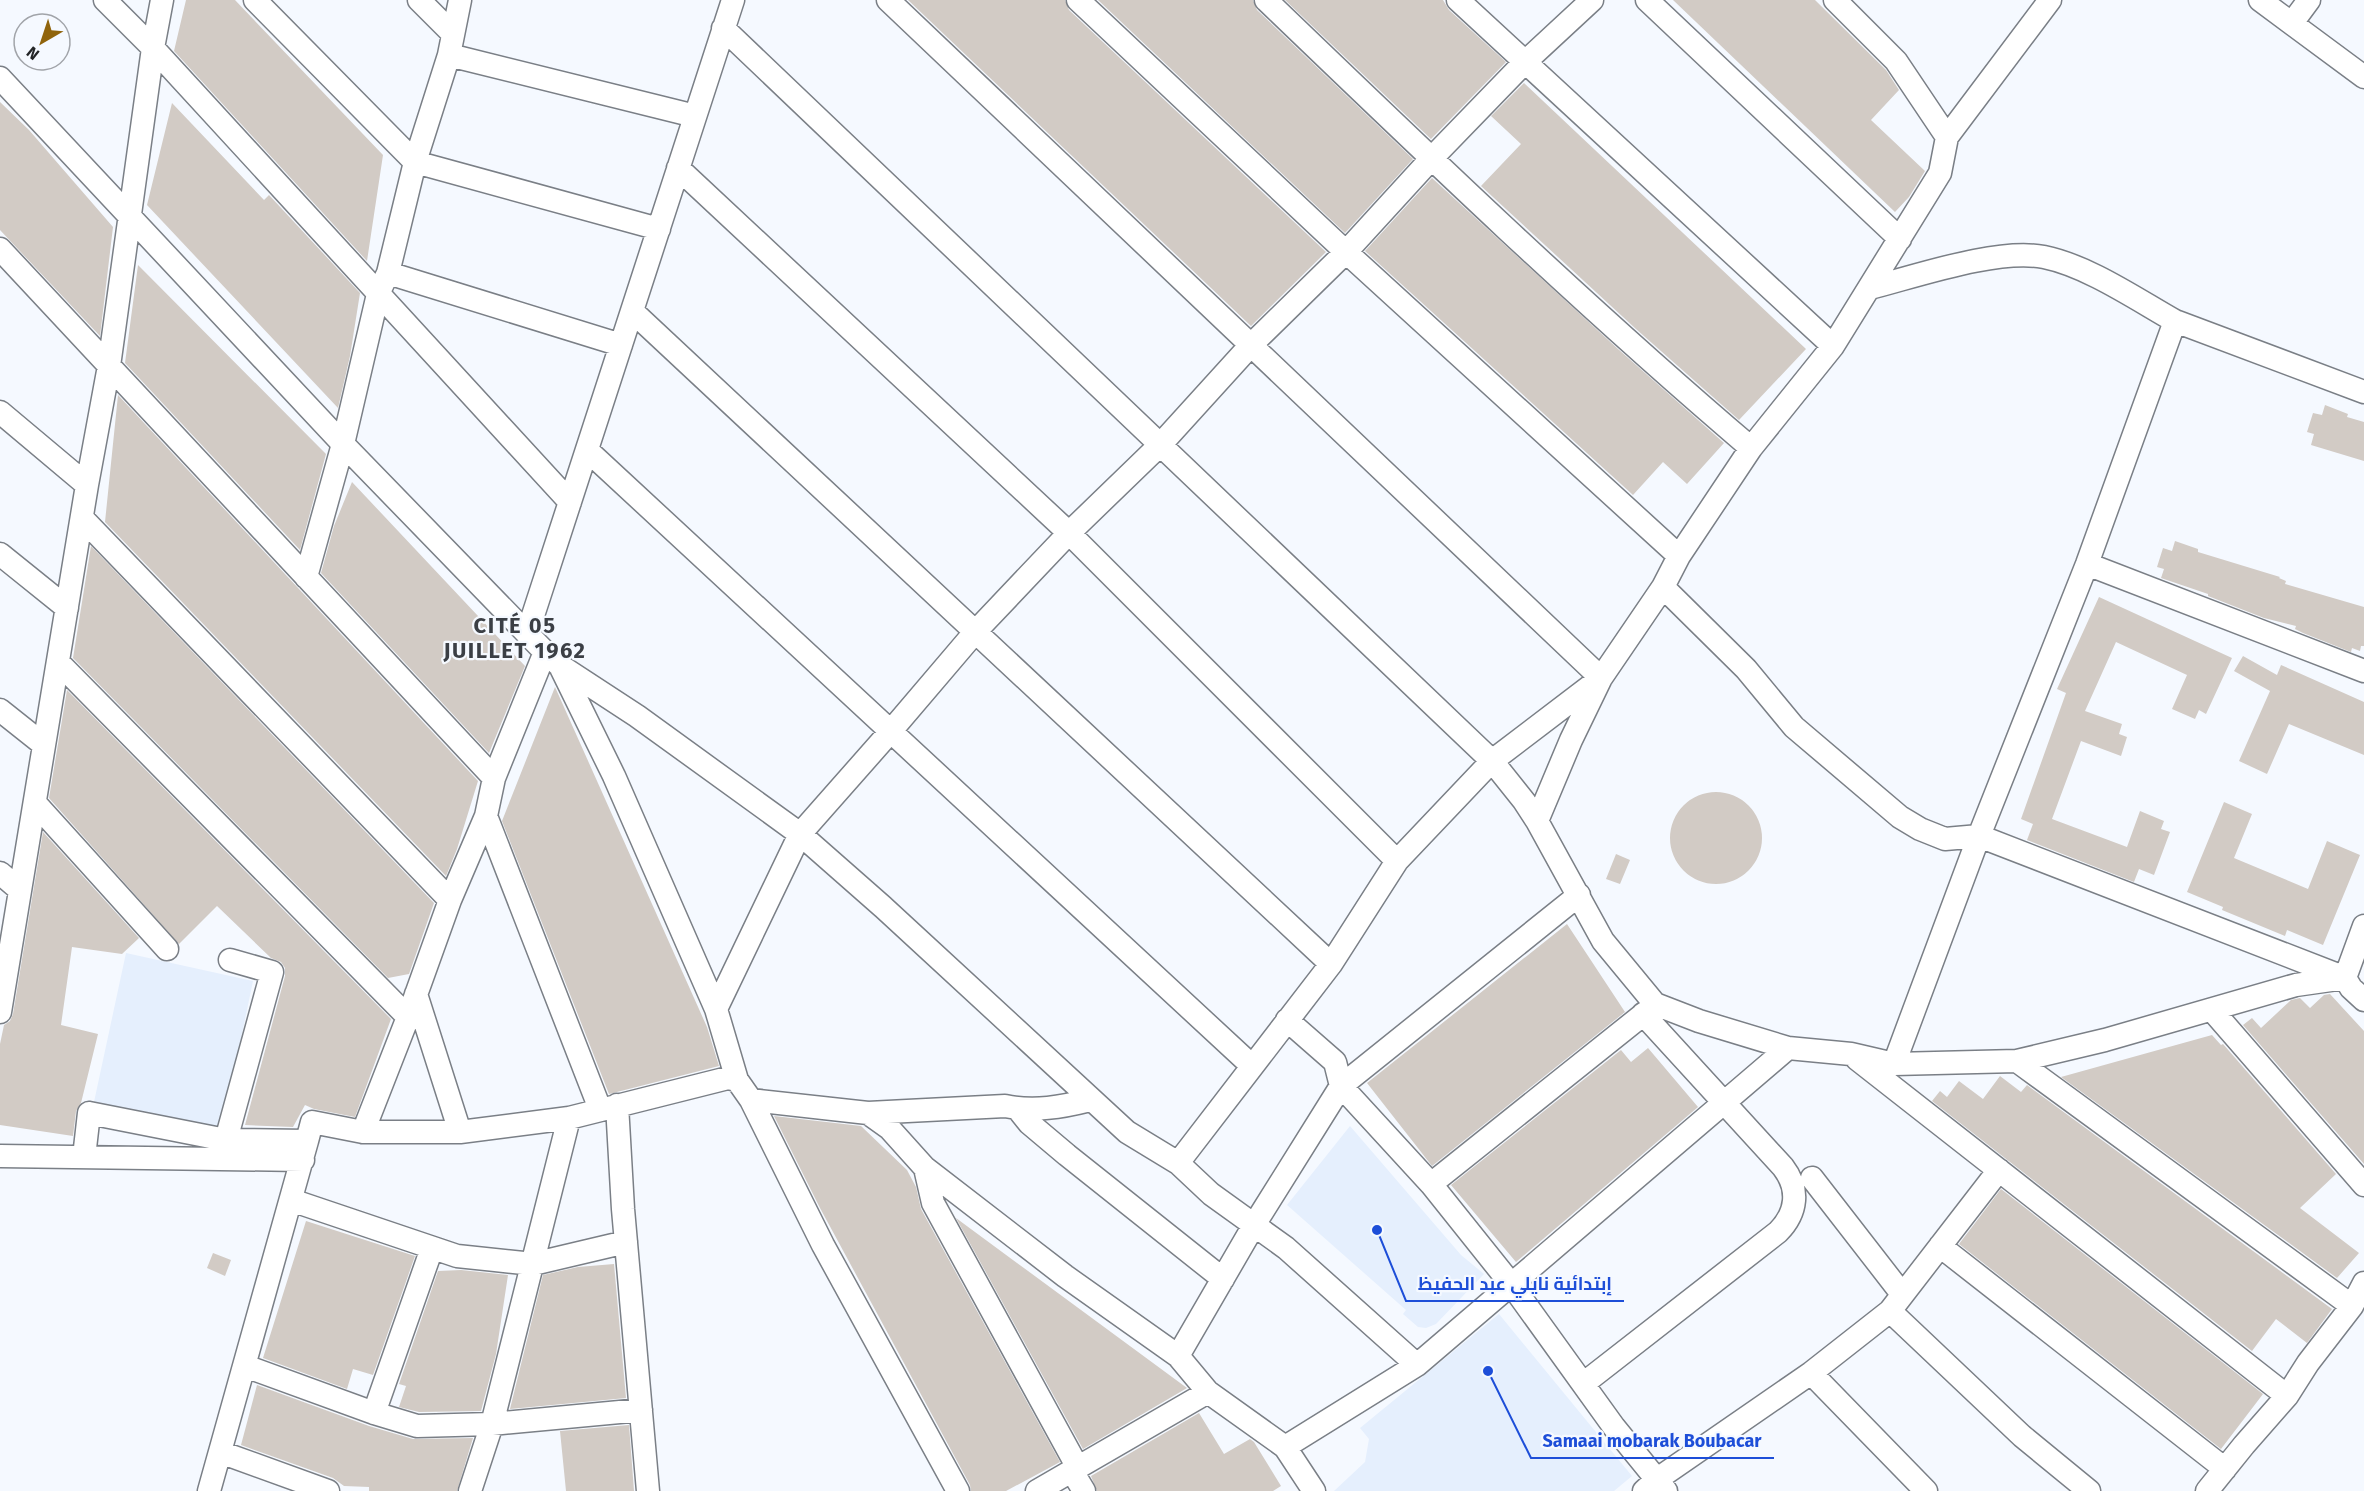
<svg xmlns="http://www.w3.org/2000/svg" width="2364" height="1491" font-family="'Fira Sans',Cairo,sans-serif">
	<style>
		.built { fill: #e5effd }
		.building { fill: #d2cbc5 }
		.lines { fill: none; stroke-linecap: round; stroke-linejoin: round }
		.street-casing { stroke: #7a7f86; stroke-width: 25 }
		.street { stroke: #fff; stroke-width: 22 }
		.labels { text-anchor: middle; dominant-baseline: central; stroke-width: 4.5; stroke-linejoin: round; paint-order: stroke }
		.district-label { font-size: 22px; font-weight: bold; letter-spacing: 1.5px; fill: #3b3f45; stroke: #f5f9ff }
		.leader { fill: none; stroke: #1d4ed8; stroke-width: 2 }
		.callout-dot { fill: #1d4ed8; stroke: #f5f9ff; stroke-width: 2 }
		.callout-label { font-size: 18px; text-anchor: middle; font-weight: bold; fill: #1d4ed8; stroke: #f5f9ff; stroke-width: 4.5; stroke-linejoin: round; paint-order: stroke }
	</style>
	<rect width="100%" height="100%" fill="#f5f9ff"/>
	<path class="built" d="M 126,953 L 253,981 L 222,1130 L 94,1102 Z
		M 1350,1126 L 1461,1255 L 1484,1274 L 1436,1324 L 1426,1328 L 1418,1327 L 1403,1314 L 1406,1310 L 1287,1205 Z
		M 1499,1314 L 1632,1476 L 1614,1491 L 1334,1491 L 1365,1462 L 1369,1439 L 1360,1428 Z"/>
	<path class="building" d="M 186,0 L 235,0 L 383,155 L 367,261 L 174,51 Z
		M 908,0 L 1065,0 L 1069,10 L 1326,252 L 1251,326 Z
		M 1098,0 L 1253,0 L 1257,10 L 1413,159 L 1345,233 Z
		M 1285,0 L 1443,0 L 1449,10 L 1506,62 L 1431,139 Z
		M 1673,0 L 1815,0 L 1886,70 L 1899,90 L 1871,120 L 1925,171 L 1909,197 L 1895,212 Z
		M 1524,83 L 1806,349 L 1739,420 L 1636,329 L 1481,186 L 1521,144 L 1491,116 Z
		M 0,102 L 29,130 L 113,227 L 100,336 L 0,230 Z
		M 172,103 L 264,200 L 269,195 L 360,293 L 350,356 L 338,408 L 147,205 Z
		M 1432,178 L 1618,349 L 1724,443 L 1687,484 L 1663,462 L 1633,495 L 1365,251 Z
		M 138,265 L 326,454 L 300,550 L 125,363 Z
		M 118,395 L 478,781 L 457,849 L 446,876 L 105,522 Z
		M 2325,405 L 2348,414 L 2347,417 L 2364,422 L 2364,461 L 2311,445 L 2314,434 L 2307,432 L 2313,413 L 2322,415 Z
		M 352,482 L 525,666 L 489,753 L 321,573 L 334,526 Z
		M 2175,541 L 2198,549 L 2198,552 L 2280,577 L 2279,578 L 2286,581 L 2285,584 L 2364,607 L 2364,646 L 2361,646 L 2360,651 L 2352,648 L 2351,652 L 2303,633 L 2295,629 L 2296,626 L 2264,618 L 2208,596 L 2208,594 L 2161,578 L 2164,569 L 2157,567 L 2163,548 L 2172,551 Z
		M 91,546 L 434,903 L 409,974 L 388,978 L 73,658 Z
		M 2099,597 L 2232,658 L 2206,714 L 2199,710 L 2195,719 L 2172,709 L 2187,675 L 2116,642 L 2085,711 L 2122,724 L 2119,734 L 2127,737 L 2121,756 L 2081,741 L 2052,819 L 2127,847 L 2140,811 L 2164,821 L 2161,829 L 2170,832 L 2154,875 L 2139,869 L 2134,882 L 2027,840 L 2033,824 L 2021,819 L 2066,693 L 2057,689 Z
		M 2243,656 L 2277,675 L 2281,665 L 2364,702 L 2364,755 L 2289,724 L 2267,774 L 2239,761 L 2270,691 L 2234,671 Z
		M 555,687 L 707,1027 L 719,1066 L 609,1094 L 502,821 Z
		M 67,690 L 391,1019 L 355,1117 L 314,1109 L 305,1105 L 293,1127 L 245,1125 L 285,976 L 285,968 L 281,962 L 271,958 L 217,906 L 179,944 L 49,798 Z
		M1670 838a46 46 0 1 1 92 0a46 46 0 1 1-92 0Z
		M 2224,802 L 2252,814 L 2234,858 L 2308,889 L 2327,841 L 2360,855 L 2323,945 L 2287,930 L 2285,936 L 2222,910 L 2223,907 L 2187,892 Z
		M 43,832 L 139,938 L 122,954 L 72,947 L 61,1025 L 98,1034 L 81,1103 L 76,1111 L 73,1136 L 0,1125 L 0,1044 L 4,1025 L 10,1021 L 13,1014 Z
		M 1616,854 L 1630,860 L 1620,884 L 1606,879 Z
		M 1567,924 L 1625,1012 L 1432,1166 L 1367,1083 Z
		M 2330,994 L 2364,1031 L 2364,1164 L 2243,1025 L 2252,1018 L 2261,1028 L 2291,1000 L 2300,998 L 2310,1008 L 2324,995 Z
		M 2212,1035 L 2221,1045 L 2223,1044 L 2336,1174 L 2300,1208 L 2359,1253 L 2337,1278 L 2061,1077 Z
		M 1648,1048 L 1698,1107 L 1516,1262 L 1451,1185 L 1621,1050 L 1631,1062 Z
		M 2000,1076 L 2021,1092 L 2027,1085 L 2332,1309 L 2307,1343 L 2276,1319 L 2252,1351 L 1932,1101 L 1940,1091 L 1947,1097 L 1959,1081 L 1983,1099 Z
		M 774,1116 L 861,1126 L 907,1170 L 916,1187 L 921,1209 L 1060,1462 L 1006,1491 L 971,1491 L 970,1485 L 820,1208 Z
		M 2001,1189 L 2263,1394 L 2221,1449 L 1959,1244 Z
		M 956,1218 L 1187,1388 L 1083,1449 Z
		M 306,1221 L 415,1256 L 373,1375 L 353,1369 L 347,1389 L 263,1358 Z
		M 213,1253 L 231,1260 L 225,1276 L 207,1268 Z
		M 614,1264 L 626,1398 L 510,1409 L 543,1275 L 578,1267 Z
		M 461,1270 L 508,1275 L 496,1354 L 481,1411 L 419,1412 L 399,1407 L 406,1386 L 399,1384 L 438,1271 Z
		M 257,1385 L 369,1426 L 413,1439 L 473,1438 L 457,1491 L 369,1491 L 369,1487 L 344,1486 L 333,1478 L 241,1445 Z
		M 1199,1413 L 1224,1454 L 1250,1439 L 1254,1442 L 1281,1486 L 1273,1491 L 1097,1491 L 1091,1476 Z
		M 629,1425 L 634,1491 L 566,1491 L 560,1431 Z"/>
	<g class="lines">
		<g class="street-casing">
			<path id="street" d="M 105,0 L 153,48 L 570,502
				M 255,0 L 415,162 L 659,229
				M 419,0 L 453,34
				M 888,0 L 1601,678 L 1571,740 L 1537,821
				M 1078,0 L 1346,252 L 1679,556
				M 1266,0 C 1424,152 1583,305 1751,448
				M 1458,0 L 1833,346
				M 1647,0 L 1900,239
				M 1835,0 L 1896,61 L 1947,137
				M 2260,0 L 2364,77
				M 2292,23 L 2309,0
				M 723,28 L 1492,761 L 1524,801 L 1537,821 L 1603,941 L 1655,1004 L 1699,1021 L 1788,1048 L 1851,1054 L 1894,1064 L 2017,1061 L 2105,1040 L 2296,985 L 2345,978 L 2351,988 L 2364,1000
				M 449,55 L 695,116
				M 0,78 L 343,444 L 545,652 L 559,665 L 637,716 L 800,834 L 883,907 L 1127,1132 L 1178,1163 L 1211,1194 L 1286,1248 L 1417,1365
				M 678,168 L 1069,533 L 1397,861
				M 0,249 L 494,778
				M 388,273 L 621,345
				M 1870,288 C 1917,276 1997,248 2044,257 C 2088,266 2136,299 2175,321
				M 632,311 L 1331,964
				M 0,412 L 87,485
				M 587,450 L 1251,1065
				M 82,518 L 450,900
				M 0,554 L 67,608
				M 2087,564 L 2364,671
				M 306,577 L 343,444 L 378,294 L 388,273 L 415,162 L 449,55 L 460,0
				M 1663,587 L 1746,669 L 1794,727 L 1900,817 L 1920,829 L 1945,839 L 1979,836 L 2343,977
				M 527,634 L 733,0
				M 58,662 L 408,1017
				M 560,666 L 614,776 L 716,1009 L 737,1080 L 751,1100 L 823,1245 L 958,1491
				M 0,710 L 44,745
				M 35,803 L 167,949
				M 486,816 L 600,1109
				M 0,873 L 20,890
				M 2345,978 L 2364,926
				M 416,994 L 460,1132
				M 716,1009 L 800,834 L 890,732 L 976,631 L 1069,533 L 1161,444 L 1250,346 L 1346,252 L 1431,159 L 1524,63 L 1592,0
				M 2212,1010 L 2364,1185
				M 0,1012 L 87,485 L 109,366 L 153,48 L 162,0
				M 1287,1020 L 1335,1062 L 1341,1086 L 1431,1184 L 1511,1284 L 1614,1427 L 1666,1491
				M 1857,1059 L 2287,1396
				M 2017,1061 L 2352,1306
				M 1894,1064 L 1979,836 L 2087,564 L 2175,321 L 2364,392
				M 751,1100 L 868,1113 L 1005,1106 C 1034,1112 1062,1107 1090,1100
				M 617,1105 L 623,1209 L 648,1491
				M 1017,1108 L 1029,1123 L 1067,1155 L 1223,1279
				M 868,1113 L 889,1128 L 925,1168 L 1065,1276 L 1178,1356
				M 363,1132 L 408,1017 L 450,900 L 486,816 L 494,778 L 545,652
				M 226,1140 L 272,972 L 230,960
				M 0,1156 L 303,1160
				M 84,1157 L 89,1113 L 226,1140 L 307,1141 L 312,1122 L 363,1132 L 460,1132 L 569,1118 L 728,1078 L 737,1080
				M 1178,1163 L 1331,964 L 1397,861 L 1492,761 L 1601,678 L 1663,587 L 1679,556 L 1751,448 L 1833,346 L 1940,173 L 1947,137 L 2050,0
				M 925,1168 L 933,1203 L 1078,1468
				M 1812,1178 L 1902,1294
				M 1431,1184 L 1655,1005
				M 291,1200 L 457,1256 L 533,1264 L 626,1242
				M 1940,1246 L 2225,1469
				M 1890,1311 L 2022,1436 L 2089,1491
				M 245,1366 L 374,1413 L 417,1426 L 492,1424 L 641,1410
				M 1811,1373 L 1926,1491
				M 1583,1384 L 1778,1232 C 1797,1213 1800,1189 1783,1167 L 1643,1014
				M 374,1413 L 432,1248
				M 1285,1447 L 1417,1365 L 1788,1048
				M 220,1452 L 328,1491
				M 1072,1471 L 1084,1491
				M 209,1491 L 307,1141
				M 470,1491 L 492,1424 L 569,1118
				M 1037,1491 L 1208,1392
				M 1314,1491 L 1285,1447 L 1208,1392 L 1178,1356 L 1254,1225 L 1341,1086 L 1579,895
				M 1644,1491 L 1656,1480 L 1811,1373 L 1890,1311 L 1999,1170
				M 2207,1491 L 2244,1445 L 2287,1396 L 2308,1363 L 2352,1306 L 2364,1283"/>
		</g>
		<use href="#street" class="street"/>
	</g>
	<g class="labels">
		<g class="district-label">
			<text x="515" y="625">CITÉ 05<tspan x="515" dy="25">JUILLET 1962</tspan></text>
		</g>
	</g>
	<path class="leader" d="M1377 1230L1406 1301H1624M1488 1371L1531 1458H1774"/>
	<g class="callout-dot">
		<circle cx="1377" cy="1230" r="6"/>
		<circle cx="1488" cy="1371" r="6"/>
	</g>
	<g class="callout-label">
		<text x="1515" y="1290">إبتدائية نايلي عبد الحفيظ</text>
		<text x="1652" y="1447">Samaai mobarak Boubacar</text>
	</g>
	<g transform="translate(42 42) rotate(219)"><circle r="28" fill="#f5f9ff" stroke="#a1a4a9" stroke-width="1.5"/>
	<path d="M0-4.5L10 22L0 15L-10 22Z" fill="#90640c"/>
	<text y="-9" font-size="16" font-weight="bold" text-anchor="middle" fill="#232527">N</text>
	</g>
</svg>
